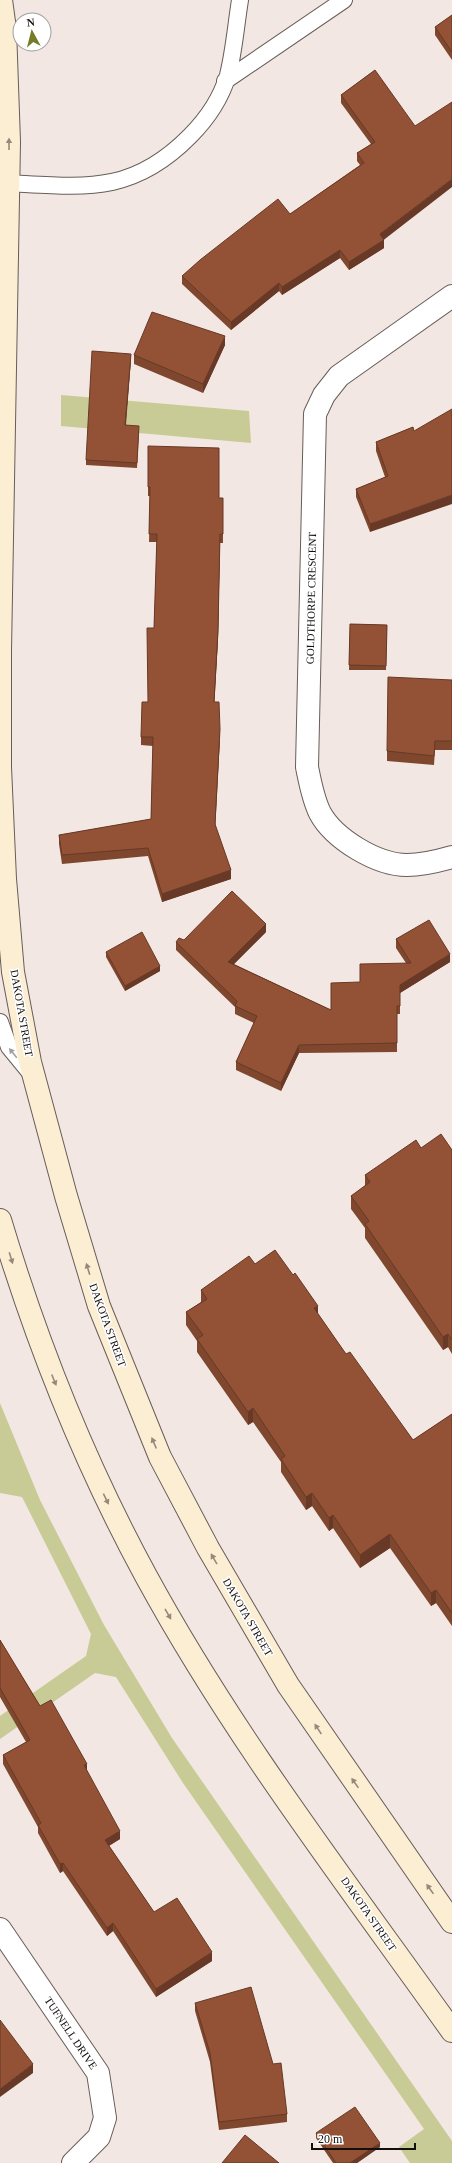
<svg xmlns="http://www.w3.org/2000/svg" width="452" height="2163" font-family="Georgia,serif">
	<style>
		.green { fill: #c8cb95 }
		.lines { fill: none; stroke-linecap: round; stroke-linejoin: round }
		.service-casing { stroke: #675d59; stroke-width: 18 }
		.minor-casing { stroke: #675d59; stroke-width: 24 }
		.secondary-casing { stroke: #675d59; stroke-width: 24 }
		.service { stroke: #fff; stroke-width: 16 }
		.minor { stroke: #fff; stroke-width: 22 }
		.secondary { stroke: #fbeed3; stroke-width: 22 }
		.wall { fill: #7e472e }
		.shaded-wall { fill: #673926 }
		.building { fill: #935236; stroke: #673926 }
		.oneway { fill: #938a7a }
		.oneway2 { fill: #a19f9f }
		.labels { text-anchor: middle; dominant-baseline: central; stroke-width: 3; stroke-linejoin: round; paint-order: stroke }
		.street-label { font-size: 11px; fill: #130f0e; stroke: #fff }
	</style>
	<rect width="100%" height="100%" fill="#f2e7e2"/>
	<path class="green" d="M 61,395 L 249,411 L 251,443 L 61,426 Z
		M 0,1403 L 40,1500 L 104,1625 L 172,1738 L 452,2141 L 452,2163 L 410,2163 L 399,2147 L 424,2129 L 183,1783 L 116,1677 L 95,1673 L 0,1739 L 0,1716 L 86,1656 L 91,1634 L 22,1497 L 0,1493 Z"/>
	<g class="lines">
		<g class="service-casing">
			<path id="service" d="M 225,81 L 344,0
				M 8,183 C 84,187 132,195 190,136 C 207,119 221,98 228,75 C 234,51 236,25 240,0
				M 0,1022 L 9,1047 L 32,1075"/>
		</g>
		<g class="minor-casing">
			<path id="minor" d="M 452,296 L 339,376 L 324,395 L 315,414 L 307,767 C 310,782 313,799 320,813 C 334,839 377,865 407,865 C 421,865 438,861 452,857
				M 0,1929 L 98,2073 L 105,2118 L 99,2137 L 73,2163"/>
		</g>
		<g class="secondary-casing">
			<path id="secondary" d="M 1,0 L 5,29 L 9,142 L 0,651 L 0,767 L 5,879 L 13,972 L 30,1062 L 66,1196 L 99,1306 L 160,1457 L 208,1548 L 288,1685 L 452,1922
				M 0,1220 C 37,1344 84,1462 146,1576 C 233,1736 346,1882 452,2031"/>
		</g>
		<use href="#service" class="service"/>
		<use href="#minor" class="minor"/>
		<use href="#secondary" class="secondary"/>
	</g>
	<path class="wall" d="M 452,15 L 452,60 L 435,35 L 435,27 Z
		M 375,70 L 384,248 L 349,270 L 340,258 L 282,295 L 279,291 L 231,330 L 182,284 L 182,276 L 290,214 L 360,165 L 357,161 L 357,153 L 371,144 L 341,103 L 341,95 Z
		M 225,345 L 203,393 L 134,364 L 134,355 Z
		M 131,359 L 126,425 L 139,431 L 137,468 L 86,465 L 86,460 Z
		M 413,427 L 370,532 L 356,497 L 356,489 L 385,477 L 376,451 L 376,442 Z
		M 148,446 L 219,498 L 223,498 L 223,543 L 220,543 L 218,639 L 214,702 L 220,737 L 215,825 L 231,879 L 162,902 L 148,856 L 62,864 L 59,844 L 59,835 L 151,819 L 153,746 L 141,745 L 141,737 L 148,702 L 154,628 L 157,542 L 149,542 L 150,496 L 148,496 Z
		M 350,624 L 387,625 L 386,670 L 349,670 Z
		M 452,680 L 452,750 L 435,750 L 434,765 L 387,761 L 387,751 Z
		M 266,932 L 234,964 L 331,1010 L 360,982 L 406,963 L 396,948 L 396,939 L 450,962 L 400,993 L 400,1014 L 397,1014 L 397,1052 L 299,1053 L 281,1091 L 236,1070 L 236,1062 L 254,1023 L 235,1014 L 235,1007 L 176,950 L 176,942 L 184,940 Z
		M 106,952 L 160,971 L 125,991 L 106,957 Z
		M 421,1148 L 452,1150 L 452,1354 L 448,1347 L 443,1350 L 365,1238 L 365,1228 L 351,1209 L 351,1196 L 365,1186 L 365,1175 Z
		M 255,1264 L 318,1314 L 346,1354 L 413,1440 L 452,1414 L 452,1626 L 436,1603 L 431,1606 L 390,1548 L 360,1568 L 333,1528 L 329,1531 L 312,1506 L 306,1510 L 281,1472 L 281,1462 L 253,1422 L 248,1425 L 197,1352 L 197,1341 L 186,1325 L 186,1312 L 201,1302 L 201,1290 Z
		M 0,1640 L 40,1706 L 87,1771 L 120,1839 L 109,1846 L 154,1912 L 212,1961 L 156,1997 L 113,1931 L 107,1936 L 63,1871 L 60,1873 L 38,1833 L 38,1827 L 3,1764 L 3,1755 L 26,1742 L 0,1697 Z
		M 195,2003 L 287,2114 L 287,2122 L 219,2130 L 210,2062 L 195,2011 Z
		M 316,2133 L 380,2147 L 357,2163 L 333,2163 L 316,2138 Z"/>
	<path class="shaded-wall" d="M 452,179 L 452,187 L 381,242 L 384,240 L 384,248 L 349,270 L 349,262 L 380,234 Z
		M 340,250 L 340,258 L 282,295 L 282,287 Z
		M 279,283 L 279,291 L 231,330 L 231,322 Z
		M 225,336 L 225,345 L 203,393 L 203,384 Z
		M 131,354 L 131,359 L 125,430 L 125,425 Z
		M 452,495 L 452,504 L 370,532 L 370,524 Z
		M 220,534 L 218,639 L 214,710 L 214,702 Z
		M 220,729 L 220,737 L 215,832 L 215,824 Z
		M 231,870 L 231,879 L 162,902 L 162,894 Z
		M 266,924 L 266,932 L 228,970 L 228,962 Z
		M 450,954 L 450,962 L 400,993 L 400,985 Z
		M 160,966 L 160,971 L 125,991 L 125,986 Z
		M 299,1045 L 299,1053 L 281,1091 L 281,1083 Z
		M 318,1306 L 318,1319 L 314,1308 Z
		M 448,1334 L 448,1347 L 443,1350 L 443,1337 Z
		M 253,1408 L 253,1422 L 248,1425 L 248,1412 Z
		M 312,1493 L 312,1506 L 306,1510 L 306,1497 Z
		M 333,1515 L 333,1528 L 329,1531 L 329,1518 Z
		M 390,1534 L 390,1548 L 360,1568 L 360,1555 Z
		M 436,1590 L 436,1603 L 431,1606 L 431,1593 Z
		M 87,1764 L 87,1772 L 84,1765 Z
		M 120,1831 L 120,1839 L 105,1848 L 105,1840 Z
		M 63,1863 L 63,1871 L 60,1873 L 60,1864 Z
		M 113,1923 L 113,1931 L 107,1936 L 107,1928 Z
		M 212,1952 L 212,1961 L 156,1997 L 156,1989 Z
		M 33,2064 L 33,2073 L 0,2097 L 0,2089 Z
		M 380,2143 L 380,2147 L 357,2163 L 350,2163 Z"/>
	<path class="building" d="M 452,15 L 452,52 L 435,27 Z
		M 375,70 L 415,126 L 452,102 L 452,179 L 380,234 L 384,240 L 349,262 L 340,250 L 282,287 L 279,283 L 231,322 L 182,276 L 200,260 L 278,199 L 290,214 L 364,163 L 357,153 L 375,142 L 341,95 Z
		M 152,312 L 225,336 L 203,384 L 134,355 Z
		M 92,351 L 131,354 L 125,425 L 139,426 L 137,463 L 86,460 Z
		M 452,409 L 452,495 L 370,524 L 356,489 L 388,476 L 376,442 L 413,427 L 414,431 Z
		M 148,446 L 219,448 L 219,498 L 223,498 L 223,534 L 220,534 L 218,630 L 214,702 L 219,702 L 220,729 L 215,824 L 231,870 L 162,894 L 148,848 L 62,855 L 59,835 L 151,819 L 153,737 L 141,737 L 142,702 L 148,702 L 147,628 L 154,628 L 157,534 L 149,534 L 150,487 L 148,487 Z
		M 350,624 L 387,625 L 386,666 L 349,665 Z
		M 388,677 L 452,680 L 452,741 L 435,741 L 434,756 L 387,751 Z
		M 232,891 L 266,924 L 228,962 L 331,1010 L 331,983 L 360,982 L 360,964 L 411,963 L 396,939 L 429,920 L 450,954 L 400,985 L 400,1006 L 397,1006 L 397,1043 L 299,1045 L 281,1083 L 236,1062 L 257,1016 L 235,1006 L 237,1001 L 176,942 L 179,938 L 184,940 Z
		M 142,932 L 160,966 L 125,986 L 106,952 Z
		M 441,1134 L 452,1150 L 452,1340 L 448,1334 L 443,1337 L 365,1224 L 369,1221 L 351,1196 L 370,1182 L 365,1175 L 416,1140 L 421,1148 Z
		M 275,1250 L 293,1275 L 295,1273 L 318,1306 L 314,1308 L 346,1354 L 350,1352 L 413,1440 L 452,1414 L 452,1613 L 436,1590 L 431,1593 L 390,1534 L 360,1555 L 333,1515 L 329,1518 L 312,1493 L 306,1497 L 281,1459 L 285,1456 L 253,1408 L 248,1412 L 197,1339 L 203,1335 L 186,1312 L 207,1299 L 201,1290 L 249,1256 L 255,1264 Z
		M 0,1640 L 40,1706 L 51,1700 L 87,1764 L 84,1765 L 120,1831 L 105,1840 L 154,1912 L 177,1898 L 212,1952 L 156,1989 L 113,1923 L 107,1928 L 63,1863 L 60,1864 L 38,1825 L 41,1823 L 3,1755 L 30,1740 L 0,1688 L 0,1689 Z
		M 251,1987 L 273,2064 L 281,2063 L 287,2114 L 219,2122 L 210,2053 L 195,2003 Z
		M 0,2020 L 33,2064 L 0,2089 Z
		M 355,2107 L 380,2143 L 350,2163 L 336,2163 L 316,2133 Z
		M 245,2135 L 279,2163 L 222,2163 Z"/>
	<defs><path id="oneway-solid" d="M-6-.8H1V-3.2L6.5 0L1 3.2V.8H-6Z"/></defs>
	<g class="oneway">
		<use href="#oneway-solid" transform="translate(9 144) rotate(-90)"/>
		<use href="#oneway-solid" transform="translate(11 1258) rotate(73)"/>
		<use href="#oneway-solid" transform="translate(88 1269) rotate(-107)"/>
		<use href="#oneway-solid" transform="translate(54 1380) rotate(68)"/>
		<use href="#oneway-solid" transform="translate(154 1443) rotate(-113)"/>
		<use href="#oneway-solid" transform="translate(106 1499) rotate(64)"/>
		<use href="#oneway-solid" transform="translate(214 1559) rotate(-120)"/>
		<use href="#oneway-solid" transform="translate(168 1614) rotate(60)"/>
		<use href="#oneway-solid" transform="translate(318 1729) rotate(-124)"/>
		<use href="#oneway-solid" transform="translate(355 1783) rotate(-125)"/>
		<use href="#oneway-solid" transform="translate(430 1889) rotate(-125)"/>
	</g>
	<use class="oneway2" href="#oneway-solid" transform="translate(13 1053) rotate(-129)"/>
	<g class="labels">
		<g class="street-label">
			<text transform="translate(311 598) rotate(-89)">GOLDTHORPE CRESCENT</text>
			<text transform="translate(22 1013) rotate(80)">DAKOTA STREET</text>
			<text transform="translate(108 1325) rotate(70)">DAKOTA STREET</text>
			<text transform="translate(248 1617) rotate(60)">DAKOTA STREET</text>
			<text transform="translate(369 1914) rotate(55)">DAKOTA STREET</text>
			<text transform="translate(71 2033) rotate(56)">TUFNELL DRIVE</text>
		</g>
	</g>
	<g transform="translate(32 32) rotate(353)"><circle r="19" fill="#ffffff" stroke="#a19f9f"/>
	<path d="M0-3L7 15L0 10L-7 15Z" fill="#747c27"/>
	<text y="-6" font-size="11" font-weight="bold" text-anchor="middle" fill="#130f0e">N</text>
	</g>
	<path d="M312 2143v6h103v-6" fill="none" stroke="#130f0e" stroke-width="2"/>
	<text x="318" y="2143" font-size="12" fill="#130f0e" stroke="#ffffff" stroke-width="3" paint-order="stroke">20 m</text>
</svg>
